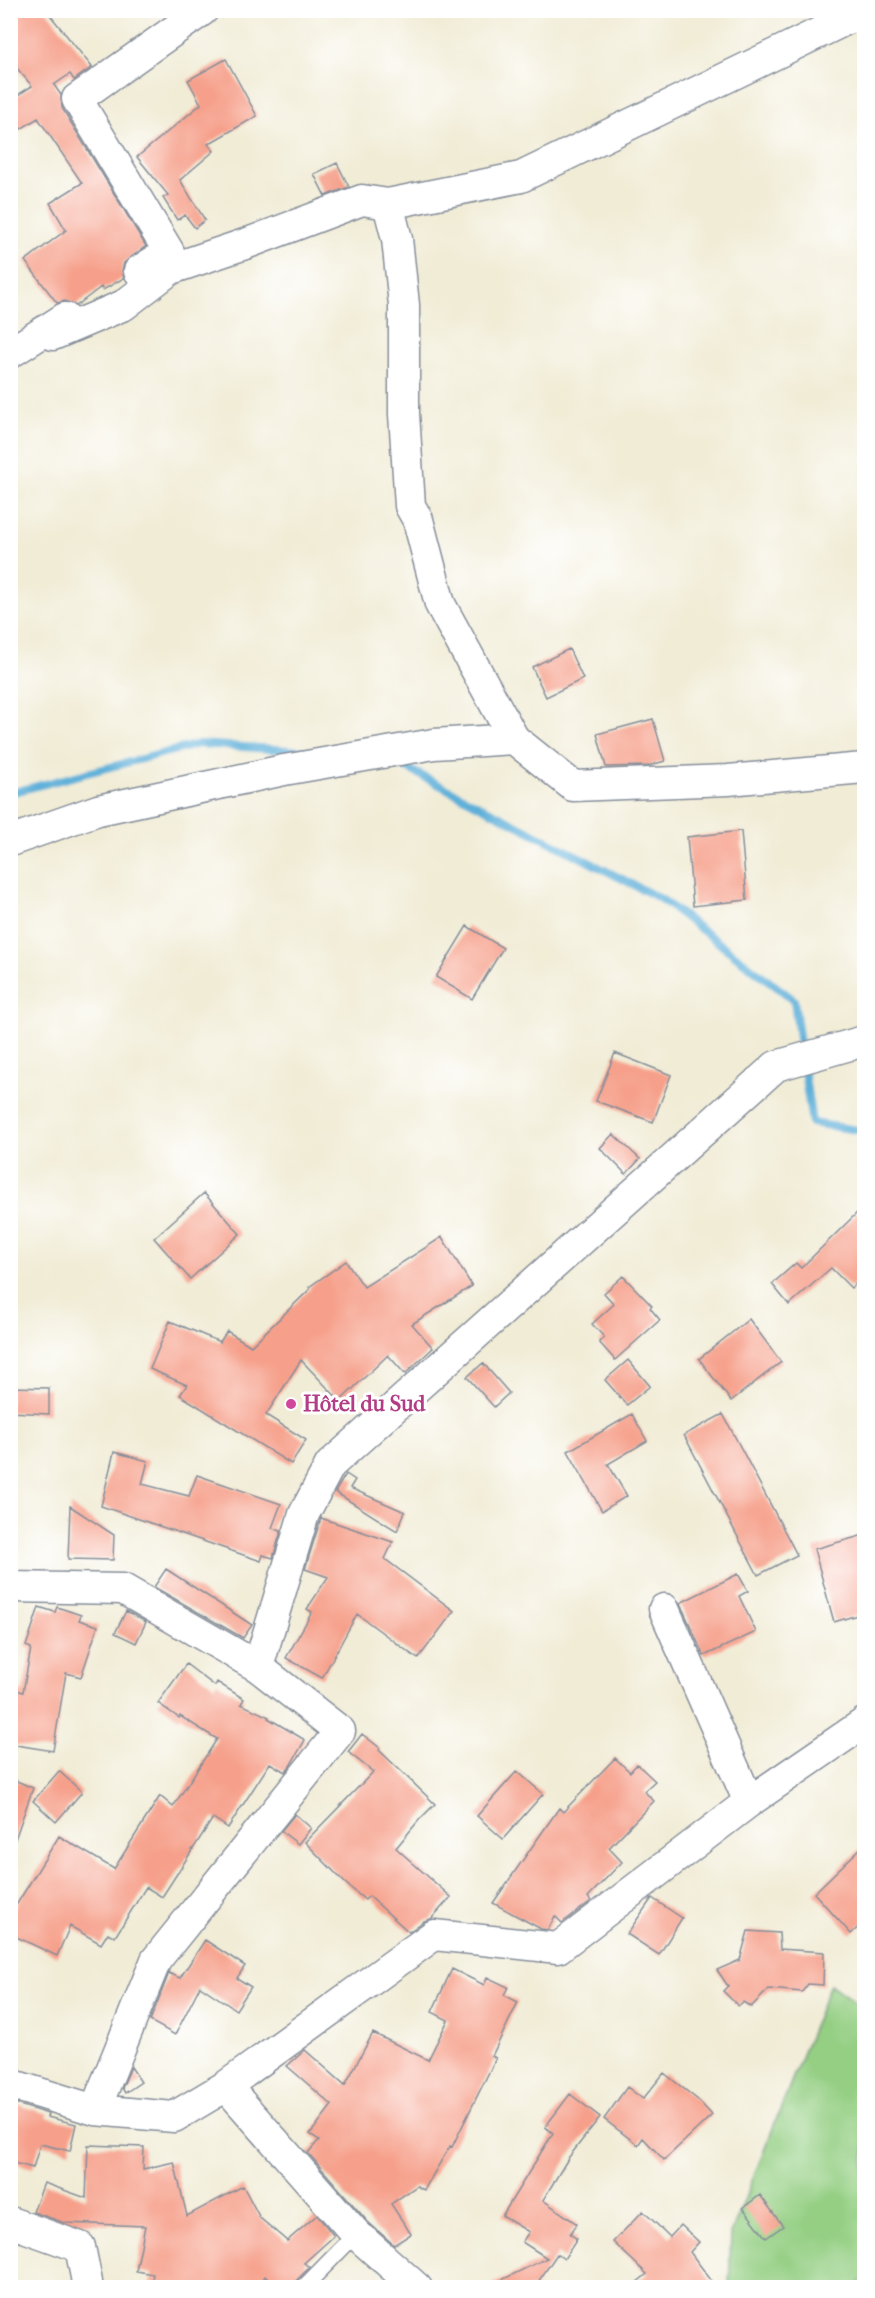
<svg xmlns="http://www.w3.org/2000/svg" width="875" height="2298" font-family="'IM FELL French Canon',serif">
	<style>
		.green { fill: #94cf83; stroke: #587f70; stroke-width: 1.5 }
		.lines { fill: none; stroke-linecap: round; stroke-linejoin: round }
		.stream { stroke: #5eb0d9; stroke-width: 8 }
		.building { fill: #f6a08b }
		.service-casing { stroke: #868e9a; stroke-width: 18 }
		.minor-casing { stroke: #868e9a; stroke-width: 33 }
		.service { stroke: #fff; stroke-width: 15 }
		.minor { stroke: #fff; stroke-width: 30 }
		.hotel-dot { fill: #d1479c; stroke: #fff; stroke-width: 2 }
		.labels { text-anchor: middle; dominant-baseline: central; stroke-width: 6; stroke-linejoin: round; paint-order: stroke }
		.hotel-label { font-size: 22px; font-weight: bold; fill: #b23c85; stroke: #fff; text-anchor: start }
	</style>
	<rect width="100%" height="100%" fill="#fff"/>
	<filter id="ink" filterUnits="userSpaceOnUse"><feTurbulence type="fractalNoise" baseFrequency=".0167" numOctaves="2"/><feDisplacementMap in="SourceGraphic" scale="12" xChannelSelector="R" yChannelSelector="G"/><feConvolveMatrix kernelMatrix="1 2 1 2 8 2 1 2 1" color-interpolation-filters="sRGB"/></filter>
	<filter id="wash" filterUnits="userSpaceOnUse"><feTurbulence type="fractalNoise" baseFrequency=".008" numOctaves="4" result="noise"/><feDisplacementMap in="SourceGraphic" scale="24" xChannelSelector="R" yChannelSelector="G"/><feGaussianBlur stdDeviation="1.35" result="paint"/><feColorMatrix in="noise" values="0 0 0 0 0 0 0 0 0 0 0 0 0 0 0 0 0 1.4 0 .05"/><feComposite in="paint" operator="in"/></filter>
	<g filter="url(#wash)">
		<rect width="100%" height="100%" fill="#f1ecd6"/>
		<path class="green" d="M 830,1984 L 864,2009 L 864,2278 L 858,2287 L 729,2288 L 731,2234 Z"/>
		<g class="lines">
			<path class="stream" d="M 391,760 L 661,899 L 794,1000 L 801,1052
				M 10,793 L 199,744 L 315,752
				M 803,1064 L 812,1123 L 864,1131"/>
		</g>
		<g id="blocks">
			<path class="building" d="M 10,10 L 46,10 L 92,67 L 74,80 L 70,74 L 54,85 L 61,95 L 62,108 L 146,246 L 124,263 L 122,271 L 124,278 L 103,290 L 101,287 L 76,306 L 65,301 L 57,303 L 25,261 L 66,230 L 50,203 L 82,183 L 38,118 L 10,136 L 10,100 L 32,86 L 10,60 Z
				M 226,59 L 257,116 L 208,144 L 214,151 L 180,180 L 205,220 L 195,228 L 185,215 L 177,220 L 163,198 L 168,195 L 137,157 L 201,104 L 188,80 Z
				M 337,163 L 349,187 L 325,196 L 314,174 Z
				M 569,649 L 583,679 L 546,697 L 532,667 Z
				M 653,719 L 665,761 L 648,766 L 606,767 L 597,734 Z
				M 741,831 L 747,900 L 693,906 L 687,837 Z
				M 467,926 L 503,948 L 472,999 L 436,977 Z
				M 615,1053 L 671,1075 L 653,1122 L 596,1101 Z
				M 613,1134 L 640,1159 L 626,1174 L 600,1148 Z
				M 204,1193 L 240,1234 L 190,1279 L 154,1238 Z
				M 864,1206 L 864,1275 L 851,1288 L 831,1268 L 789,1305 L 772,1284 L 796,1263 L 801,1268 Z
				M 442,1237 L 472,1286 L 412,1324 L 433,1348 L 405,1374 L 388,1355 L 340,1401 L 301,1360 L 266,1415 L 306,1440 L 291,1464 L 180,1395 L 187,1385 L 150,1369 L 170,1321 L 220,1342 L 227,1331 L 251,1346 L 310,1289 L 309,1287 L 346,1261 L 364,1287 Z
				M 623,1276 L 652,1306 L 650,1308 L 660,1320 L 615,1360 L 599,1342 L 604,1337 L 592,1324 L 614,1304 L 604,1293 Z
				M 749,1319 L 781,1362 L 731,1401 L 699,1359 Z
				M 628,1360 L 650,1386 L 627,1405 L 605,1380 Z
				M 483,1363 L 509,1393 L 494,1407 L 467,1377 Z
				M 10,1387 L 49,1388 L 49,1414 L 10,1412 Z
				M 632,1414 L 647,1441 L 608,1464 L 627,1496 L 602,1511 L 568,1451 Z
				M 723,1414 L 797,1555 L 758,1575 L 684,1435 Z
				M 114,1452 L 148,1461 L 142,1484 L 189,1496 L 197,1475 L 281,1504 L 272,1528 L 281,1531 L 273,1558 L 263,1555 L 261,1561 L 101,1506 Z
				M 346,1474 L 355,1480 L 350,1488 L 405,1512 L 397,1531 L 335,1492 Z
				M 70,1506 L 114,1535 L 113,1560 L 68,1559 Z
				M 321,1518 L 393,1542 L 385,1559 L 454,1611 L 418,1659 L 357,1614 L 322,1678 L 286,1658 L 312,1612 L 307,1609 L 328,1577 L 305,1569 Z
				M 864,1535 L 864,1613 L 834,1622 L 814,1549 Z
				M 166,1569 L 252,1625 L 243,1638 L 154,1587 Z
				M 738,1574 L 748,1591 L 739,1596 L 756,1632 L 704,1656 L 680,1603 Z
				M 39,1607 L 55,1612 L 57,1607 L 81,1615 L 79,1620 L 98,1626 L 81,1677 L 66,1673 L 53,1751 L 10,1744 L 10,1688 L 23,1692 L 31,1648 L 26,1646 Z
				M 126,1611 L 146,1622 L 136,1643 L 115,1633 Z
				M 186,1664 L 215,1686 L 217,1682 L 244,1699 L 241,1704 L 269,1717 L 268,1718 L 305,1740 L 290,1766 L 285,1772 L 270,1763 L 228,1828 L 213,1818 L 162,1897 L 146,1887 L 115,1937 L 108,1933 L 101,1944 L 70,1926 L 57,1956 L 10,1934 L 10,1915 L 59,1836 L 114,1869 L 160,1796 L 173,1807 L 217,1739 L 180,1716 L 179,1718 L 158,1703 Z
				M 362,1734 L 380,1748 L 379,1750 L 435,1804 L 419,1820 L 396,1848 L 451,1897 L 431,1919 L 424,1921 L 409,1932 L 369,1896 L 365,1900 L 345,1883 L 305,1842 L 373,1772 L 348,1752 Z
				M 615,1758 L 630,1772 L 637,1764 L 655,1781 L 644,1791 L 654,1801 L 609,1848 L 622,1862 L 588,1897 L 591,1901 L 562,1923 L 555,1916 L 548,1930 L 541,1929 L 493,1903 L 559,1808 L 563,1812 Z
				M 59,1771 L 82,1792 L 56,1822 L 33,1801 Z
				M 517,1771 L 543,1794 L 503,1839 L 477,1816 Z
				M 10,1778 L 33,1788 L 13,1845 L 10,1845 Z
				M 295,1814 L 311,1828 L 298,1844 L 281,1831 Z
				M 864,1845 L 864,1922 L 851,1934 L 814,1893 Z
				M 652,1898 L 682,1918 L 659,1955 L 627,1934 Z
				M 748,1931 L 779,1933 L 780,1949 L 824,1952 L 823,1985 L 808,1984 L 802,1992 L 769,1989 L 751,2007 L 743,2002 L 738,2006 L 723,1991 L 728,1986 L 717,1970 L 740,1960 Z
				M 205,1940 L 245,1966 L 237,1978 L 251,1987 L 236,2010 L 200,1986 L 175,2035 L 150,2021 L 169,1973 L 180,1978 Z
				M 452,1969 L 484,1985 L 487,1977 L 508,1987 L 504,1995 L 518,2002 L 492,2056 L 496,2058 L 452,2147 L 450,2146 L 424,2190 L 417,2186 L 391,2204 L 411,2234 L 394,2245 L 368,2222 L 308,2153 L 319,2140 L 310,2134 L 332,2105 L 287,2066 L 305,2050 L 345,2085 L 373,2033 L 428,2060 L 448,2020 L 432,2012 Z
				M 131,2067 L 141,2082 L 125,2093 L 122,2088 Z
				M 664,2073 L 698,2100 L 712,2115 L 664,2160 L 643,2138 L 638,2145 L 604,2119 L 627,2087 L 643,2099 Z
				M 570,2094 L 600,2117 L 569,2157 L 543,2200 L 577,2224 L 570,2234 L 577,2239 L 564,2259 L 557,2254 L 534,2288 L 485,2288 L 547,2258 L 522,2242 L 529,2232 L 502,2216 L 553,2133 L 545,2127 Z
				M 10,2102 L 48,2114 L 47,2117 L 76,2124 L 70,2151 L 40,2144 L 33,2168 L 10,2162 Z
				M 88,2145 L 144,2147 L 143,2169 L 174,2162 L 187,2216 L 243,2186 L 260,2218 L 287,2241 L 317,2215 L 334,2236 L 304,2263 L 310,2267 L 296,2281 L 294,2288 L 278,2288 L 265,2276 L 256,2288 L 150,2288 L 153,2274 L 136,2271 L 145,2226 L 65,2223 L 33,2212 L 44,2183 L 86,2198 Z
				M 760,2195 L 783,2226 L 766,2238 L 743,2208 Z
				M 643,2211 L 670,2237 L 681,2225 L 699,2242 L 690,2252 L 717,2288 L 630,2288 L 647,2274 L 613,2242 Z"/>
		</g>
	</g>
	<g filter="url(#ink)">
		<use href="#blocks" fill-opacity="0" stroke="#868e9a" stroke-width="1.5"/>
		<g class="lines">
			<g class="service-casing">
				<path id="service" d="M 303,2288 L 356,2234"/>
			</g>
			<g class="minor-casing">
				<path id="minor" d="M 388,204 L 397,239 L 404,305 L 404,414 L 410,506 L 418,520 L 440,604 L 514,739 L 573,786 L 728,780 L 864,768
					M 139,271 L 169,252 L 77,99 L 203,10
					M 48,329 L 53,335 L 124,305 L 171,269 L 248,243 L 362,200 L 388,204 L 521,177 L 864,11
					M 10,353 L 65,318
					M 10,841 L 98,810 L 284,770 L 434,744 L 514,739
					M 10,1587 L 123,1589 L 258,1667 L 340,1731 L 156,1960 L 95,2110
					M 664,1609 L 749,1802
					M 258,1667 L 304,1514 L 330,1465 L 776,1066 L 864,1041
					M 10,2084 L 95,2110 L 174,2117 L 226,2086 L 434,1935 L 558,1948 L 749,1802 L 864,1723
					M 226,2086 L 356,2234 L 417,2288
					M 10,2222 L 80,2247 L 87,2282 L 85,2288"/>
			</g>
			<use href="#service" class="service"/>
			<use href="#minor" class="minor"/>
		</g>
	</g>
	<circle class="hotel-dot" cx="291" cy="1404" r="6"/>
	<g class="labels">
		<g class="hotel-label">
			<text x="303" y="1404">Hôtel du Sud</text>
		</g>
	</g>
	<rect width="875" height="2298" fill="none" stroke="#fff" stroke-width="36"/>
</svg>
